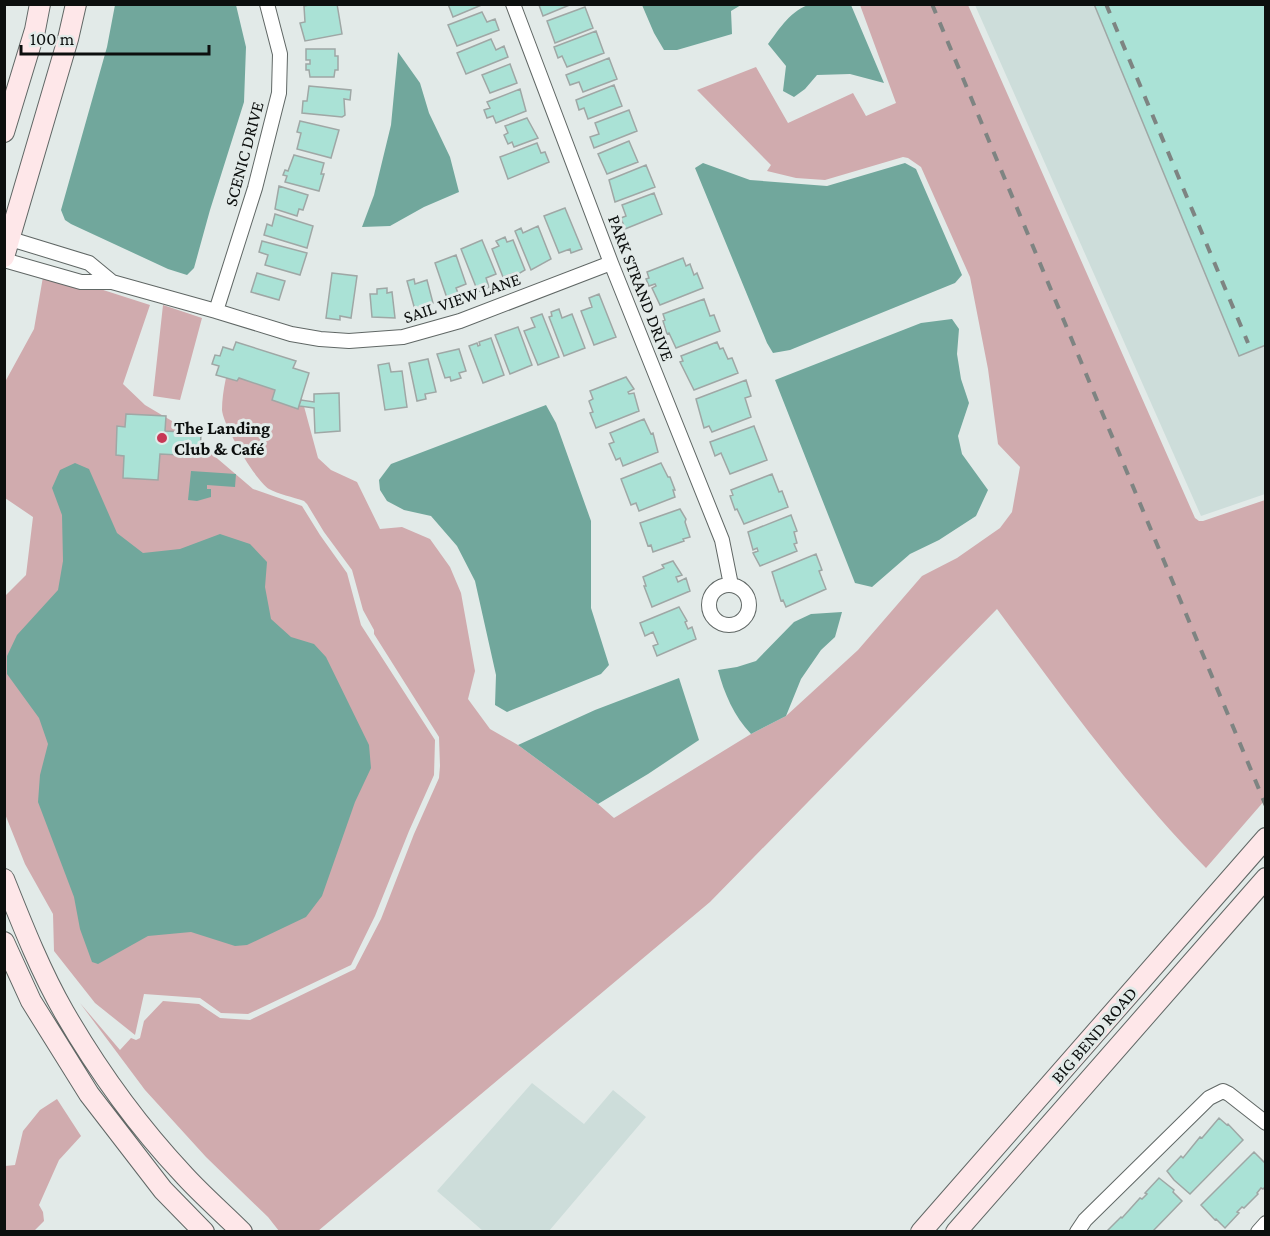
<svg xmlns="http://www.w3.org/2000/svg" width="1270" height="1236" font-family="'Crimson Pro',serif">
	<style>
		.built { fill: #cdddda }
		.green { fill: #d0abae }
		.water { fill: #71a79c }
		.building { fill: #aae2d6; stroke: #9fa7a5; stroke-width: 1.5 }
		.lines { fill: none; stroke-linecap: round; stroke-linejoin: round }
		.street-casing { stroke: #606765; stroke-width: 16 }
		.secondary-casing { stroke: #606765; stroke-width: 22 }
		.street { stroke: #fff; stroke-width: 14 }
		.secondary { stroke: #fee7e9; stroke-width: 20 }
		.rail { stroke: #7e8482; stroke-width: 4; stroke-dasharray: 10 10; stroke-linecap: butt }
		.poi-dot { fill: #c73756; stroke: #e2eae8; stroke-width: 2 }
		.labels { text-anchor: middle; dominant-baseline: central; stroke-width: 6; stroke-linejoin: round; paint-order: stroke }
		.street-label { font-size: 18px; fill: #0c0f0e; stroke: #e2eae8 }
		.poi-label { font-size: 18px; font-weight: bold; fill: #0c0f0e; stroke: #e2eae8; text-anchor: start }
	</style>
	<rect width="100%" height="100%" fill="#e2eae8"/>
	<path class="built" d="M 975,5 L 1265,5 L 1265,494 L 1201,516 Z
		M 532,1083 L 584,1124 L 613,1090 L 646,1117 L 549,1231 L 483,1231 L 437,1191 Z"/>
	<path class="green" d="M 860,5 L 968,5 L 1195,518 L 1199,521 L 1203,521 L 1265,500 L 1265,800 L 1206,868 C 1128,789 1063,698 997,609 L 710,902 L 318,1231 L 279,1231 L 268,1217 L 206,1157 L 145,1090 L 80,1003 L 120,1050 L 131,1038 L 136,1040 L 140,1038 L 144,1021 L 163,1001 L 199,1004 L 220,1018 L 250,1020 L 355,969 L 381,919 L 414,834 L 439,778 L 440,766 L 439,737 L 374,634 L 374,630 L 363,610 L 352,570 L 324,532 L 307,504 L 304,501 C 293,497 278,494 269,489 C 255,480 223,425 222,410 C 222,390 228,370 232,351 L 276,372 L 302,399 L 318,458 L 331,470 L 357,482 L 380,529 L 402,527 L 430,539 L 450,567 L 461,593 L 475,671 L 468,699 L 490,729 L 518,745 L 598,804 L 614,818 L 751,734 L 786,716 L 858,650 L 922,576 L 957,558 L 1000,528 L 1012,512 L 1020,467 L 998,444 L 988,369 L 970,277 L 921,167 L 908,158 L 903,157 L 825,180 L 796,178 L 767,171 L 771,165 L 697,90 L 756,67 L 788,123 L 853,93 L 866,116 L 896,103 Z
		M 44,271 L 150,305 L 123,384 L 145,405 L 177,424 L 253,489 L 302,506 L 320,535 L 347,573 L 361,625 L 435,740 L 434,775 L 409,831 L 375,916 L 351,965 L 248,1014 L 221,1013 L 200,998 L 144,994 L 135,1035 L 95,1003 L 54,951 L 53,914 L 25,864 L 5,814 L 4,597 L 26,575 L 33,517 L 5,498 L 5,382 L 34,329 Z
		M 163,305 L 202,318 L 180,400 L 153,396 Z
		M 57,1099 L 81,1136 L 59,1160 L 39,1205 L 43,1212 L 44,1221 L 34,1231 L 5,1231 L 5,1166 L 15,1165 L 23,1131 L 40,1110 Z"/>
	<path class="water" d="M 811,4 L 851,5 L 884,83 L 850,74 L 817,75 L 805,89 L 794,97 L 783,91 L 786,66 L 768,44 C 780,28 791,10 811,4 Z
		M 115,5 L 236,5 L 246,47 L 244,102 L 210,210 L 194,268 L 187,275 L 168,269 L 71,224 L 65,220 L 61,210 L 107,47 Z
		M 642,5 L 741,5 L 731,11 L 732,34 L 677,50 L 664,50 L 654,33 Z
		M 398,52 L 420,83 L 429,113 L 450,157 L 459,192 L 424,207 L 390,226 L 362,227 L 374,195 L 391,125 Z
		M 703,163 L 750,180 L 827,186 L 905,163 L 916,169 L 962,275 L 955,283 L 790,350 L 773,353 L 767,343 L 695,168 Z
		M 952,319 L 959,329 L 957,354 L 961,379 L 969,403 L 958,436 L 962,454 L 988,490 L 976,516 L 939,540 L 910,554 L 872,587 L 855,583 L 775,380 L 921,323 Z
		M 546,405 L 556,423 L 591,521 L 591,608 L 609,665 L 601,674 L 507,712 L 495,705 L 496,675 L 475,581 L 457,546 L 431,516 L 404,510 L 387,501 L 380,490 L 379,480 L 391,464 Z
		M 75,463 L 89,469 L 117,533 L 143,553 L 180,549 L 220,534 L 250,544 L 267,562 L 265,587 L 271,619 L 291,637 L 314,644 L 326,657 L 369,745 L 371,768 L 355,802 L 322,896 L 306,917 L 247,945 L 235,946 L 191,932 L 148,936 L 98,964 L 92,962 L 80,929 L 74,897 L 38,802 L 40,775 L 48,744 L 39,718 L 7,674 L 7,656 L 17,635 L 58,590 L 63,561 L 62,515 L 52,488 L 60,470 Z
		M 191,471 L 236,474 L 235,487 L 207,485 L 207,489 L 211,489 L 211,497 L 197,501 L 188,500 Z
		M 842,612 L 835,637 L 821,650 L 801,679 L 786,716 L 751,734 C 734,716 724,693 718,670 L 737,667 L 756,661 L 794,622 L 811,614 Z
		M 679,678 L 699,740 L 648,774 L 598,804 L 518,745 L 595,710 Z"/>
	<path class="building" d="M 314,4 L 337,4 L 342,34 L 305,41 L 300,23 L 305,22 L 304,6 Z
		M 448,4 L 484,4 L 453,17 Z
		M 541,4 L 572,4 L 543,16 L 539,5 Z
		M 1094,4 L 1266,4 L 1266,345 L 1239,356 Z
		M 585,7 L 593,28 L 555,43 L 547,21 Z
		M 482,12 L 487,22 L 495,19 L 499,30 L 457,46 L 448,25 Z
		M 596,31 L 604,53 L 567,67 L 562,56 L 558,58 L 554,47 Z
		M 491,39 L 496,50 L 504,46 L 508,57 L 466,74 L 457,53 Z
		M 306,49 L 335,49 L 335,56 L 338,56 L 338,70 L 335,70 L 334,77 L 310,77 L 309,70 L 306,70 L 306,64 L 310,64 L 310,60 L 306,60 Z
		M 609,58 L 617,79 L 583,92 L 579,82 L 570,85 L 566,75 Z
		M 510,64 L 517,83 L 490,93 L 482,75 Z
		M 614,85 L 622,106 L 588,119 L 584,108 L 579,110 L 576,100 Z
		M 309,86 L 351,90 L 350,100 L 344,99 L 345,115 L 342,117 L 302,113 L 303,101 L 307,101 Z
		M 520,89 L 526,111 L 496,123 L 493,116 L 487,118 L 484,110 L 490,108 L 487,102 Z
		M 629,110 L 637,131 L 594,148 L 590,137 L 599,134 L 595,123 Z
		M 527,118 L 538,138 L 514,147 L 512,142 L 508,144 L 504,135 L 508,133 L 505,126 Z
		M 300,121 L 339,130 L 331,158 L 297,149 L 301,133 L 297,132 Z
		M 629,141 L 638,162 L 607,174 L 598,154 Z
		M 537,143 L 541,153 L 545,152 L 549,162 L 508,179 L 500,157 Z
		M 294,155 L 324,163 L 321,174 L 324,174 L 319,191 L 285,182 L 287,176 L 283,175 L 285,170 L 288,171 Z
		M 646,165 L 655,187 L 615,202 L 609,180 Z
		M 279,186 L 308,195 L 303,210 L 299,209 L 297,216 L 275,209 Z
		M 654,193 L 662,214 L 625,229 L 621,218 L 626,216 L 622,205 Z
		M 565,208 L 582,249 L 571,253 L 570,249 L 559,253 L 544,216 Z
		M 275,214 L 313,226 L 307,248 L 264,235 L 267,224 L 272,226 Z
		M 538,226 L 551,259 L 531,270 L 515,231 L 521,228 L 523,233 Z
		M 505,237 L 507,242 L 513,240 L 525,270 L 515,276 L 514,273 L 503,277 L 492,249 L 499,246 L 496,241 Z
		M 482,240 L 496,274 L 486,278 L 489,287 L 478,292 L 461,249 Z
		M 262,241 L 307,253 L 300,275 L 265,265 L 268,255 L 259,252 Z
		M 456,255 L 466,284 L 456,288 L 460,298 L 448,301 L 435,263 Z
		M 683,258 L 686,266 L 690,264 L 694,275 L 697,273 L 703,288 L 660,305 L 652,288 L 656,286 L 655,284 L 649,286 L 646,279 L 649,278 L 647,272 Z
		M 257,273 L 285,281 L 279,300 L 251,292 Z
		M 332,273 L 357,276 L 351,318 L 340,316 L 340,320 L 326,318 Z
		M 414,279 L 415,284 L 427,280 L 433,303 L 415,310 L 407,281 Z
		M 387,288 L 387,293 L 392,292 L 395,318 L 372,317 L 370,294 L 377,294 L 377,289 Z
		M 599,294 L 616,337 L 594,345 L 581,311 L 592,307 L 589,298 Z
		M 704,299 L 710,316 L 714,315 L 720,331 L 676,348 L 669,333 L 667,334 L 663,321 L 665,320 L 663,314 Z
		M 559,309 L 562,318 L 572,314 L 585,348 L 564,356 L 549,317 L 552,316 L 551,312 Z
		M 542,314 L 559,357 L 538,365 L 524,331 L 535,327 L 531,318 Z
		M 518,327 L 532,365 L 510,374 L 495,335 Z
		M 491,338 L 504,375 L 483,383 L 469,346 L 477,343 L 478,346 L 480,345 L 479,342 Z
		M 236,342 L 296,361 L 293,368 L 309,373 L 298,409 L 272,400 L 275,390 L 239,378 L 237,381 L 216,375 L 219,366 L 212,364 L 215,355 L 220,356 L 223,347 L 233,350 Z
		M 717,342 L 720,349 L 723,348 L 728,359 L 732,358 L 738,373 L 694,390 L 680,362 L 683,361 L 681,356 Z
		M 459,349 L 466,371 L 459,373 L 461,378 L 451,381 L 450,377 L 445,378 L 437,354 Z
		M 428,359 L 436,392 L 425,394 L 426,399 L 417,401 L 409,363 Z
		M 389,363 L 391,372 L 402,371 L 407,407 L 385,410 L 378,365 Z
		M 626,377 L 634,389 L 628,392 L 629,394 L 634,393 L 639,411 L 596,428 L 590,413 L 593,412 L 589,401 L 593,399 L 590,391 Z
		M 746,380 L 751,396 L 745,398 L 751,417 L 712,432 L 709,426 L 704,428 L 696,399 Z
		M 339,393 L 340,431 L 315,433 L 314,408 L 299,406 L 301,400 L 314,402 L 314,394 Z
		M 126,414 L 166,416 L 165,431 L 201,433 L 200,456 L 160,454 L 158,480 L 123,478 L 124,456 L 116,455 L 117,426 L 125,427 Z
		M 644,419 L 651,434 L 653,433 L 658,452 L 623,466 L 620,458 L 616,460 L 609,444 L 614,442 L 610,433 Z
		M 754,426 L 767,460 L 730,474 L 721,453 L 715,456 L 710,442 Z
		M 661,463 L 668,477 L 670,477 L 675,490 L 673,490 L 675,497 L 639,511 L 636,503 L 631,505 L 621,479 Z
		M 772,474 L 779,492 L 782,491 L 788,507 L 744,524 L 737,509 L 735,510 L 730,496 L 733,495 L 731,490 Z
		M 680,509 L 686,519 L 685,522 L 690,537 L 683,539 L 684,541 L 653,552 L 651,545 L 648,546 L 640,523 Z
		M 791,515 L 797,531 L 794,532 L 797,543 L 794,544 L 797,551 L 760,566 L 753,553 L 758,551 L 757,548 L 753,550 L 748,532 Z
		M 816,554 L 822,570 L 819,571 L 826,589 L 786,607 L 783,600 L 781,601 L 772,572 Z
		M 673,561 L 682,575 L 676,577 L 678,582 L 686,578 L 690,591 L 652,607 L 644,586 L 646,586 L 643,577 L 664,568 L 662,565 Z
		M 679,607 L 687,621 L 685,622 L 688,629 L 692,627 L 696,639 L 657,656 L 653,646 L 658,644 L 653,632 L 645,636 L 640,623 Z
		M 1219,1118 L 1227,1125 L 1228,1124 L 1243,1140 L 1190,1194 L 1174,1180 L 1167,1171 L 1181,1156 L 1183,1158 L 1200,1137 L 1202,1138 Z
		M 1254,1152 L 1264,1162 L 1266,1161 L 1266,1186 L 1263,1189 L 1261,1188 L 1257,1193 L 1258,1194 L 1244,1208 L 1242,1207 L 1237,1212 L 1239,1213 L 1225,1228 L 1216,1219 L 1215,1220 L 1201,1205 Z
		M 1159,1178 L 1174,1190 L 1173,1192 L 1182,1201 L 1152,1232 L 1107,1231 L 1121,1217 L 1122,1218 L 1140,1198 L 1142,1199 L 1147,1194 L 1145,1193 Z"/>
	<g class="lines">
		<g class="street-casing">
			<path id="street" d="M 513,4 L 611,263 L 722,540 L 731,585
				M 4,237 L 89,263 L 112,282
				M 4,260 L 81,282 L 112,282 L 216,311 L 291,334 L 320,339 L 349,341 L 403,337 L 460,321 L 611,263
				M 216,311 L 255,188 L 279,93 L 280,54 L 267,4
				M709 605a20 20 0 1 1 40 0a20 20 0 1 1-40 0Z
				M 1077,1232 L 1085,1220 L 1209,1098 L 1223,1091 L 1229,1094 L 1266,1123
				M 1258,1232 L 1266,1223"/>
		</g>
		<g class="secondary-casing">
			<path id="secondary" d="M 4,132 L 35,30 L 40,4
				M 4,257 L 68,39 L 76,4
				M 4,879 C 22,924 40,970 64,1012 C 97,1069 138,1126 183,1174 C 201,1194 222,1212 242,1232
				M 4,942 L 31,1001 L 89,1094 L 163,1190 L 204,1232
				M 921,1232 L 1266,838
				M 956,1232 L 1266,878"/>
		</g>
		<use href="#street" class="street"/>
		<use href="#secondary" class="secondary"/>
		<path class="rail" d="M 932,4 L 1266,806
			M 1106,4 L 1248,343"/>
	</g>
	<circle class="poi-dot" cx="162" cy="438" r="6"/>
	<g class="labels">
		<g class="street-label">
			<text transform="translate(244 154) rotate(-75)">SCENIC DRIVE</text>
			<text transform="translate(641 288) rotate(69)">PARK STRAND DRIVE</text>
			<text transform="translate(462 298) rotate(-19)">SAIL VIEW LANE</text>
			<text transform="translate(1094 1035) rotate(-49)">BIG BEND ROAD</text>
		</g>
		<g class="poi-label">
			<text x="174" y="428">The Landing<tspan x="174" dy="21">Club &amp; Café</tspan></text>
		</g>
	</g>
	<rect width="1270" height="1236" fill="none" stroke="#0c0f0e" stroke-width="12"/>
	<path d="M21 45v9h188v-9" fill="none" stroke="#0c0f0e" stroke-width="3"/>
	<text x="30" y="45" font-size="18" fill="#0c0f0e" stroke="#e2eae8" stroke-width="4.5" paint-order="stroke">100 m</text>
</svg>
